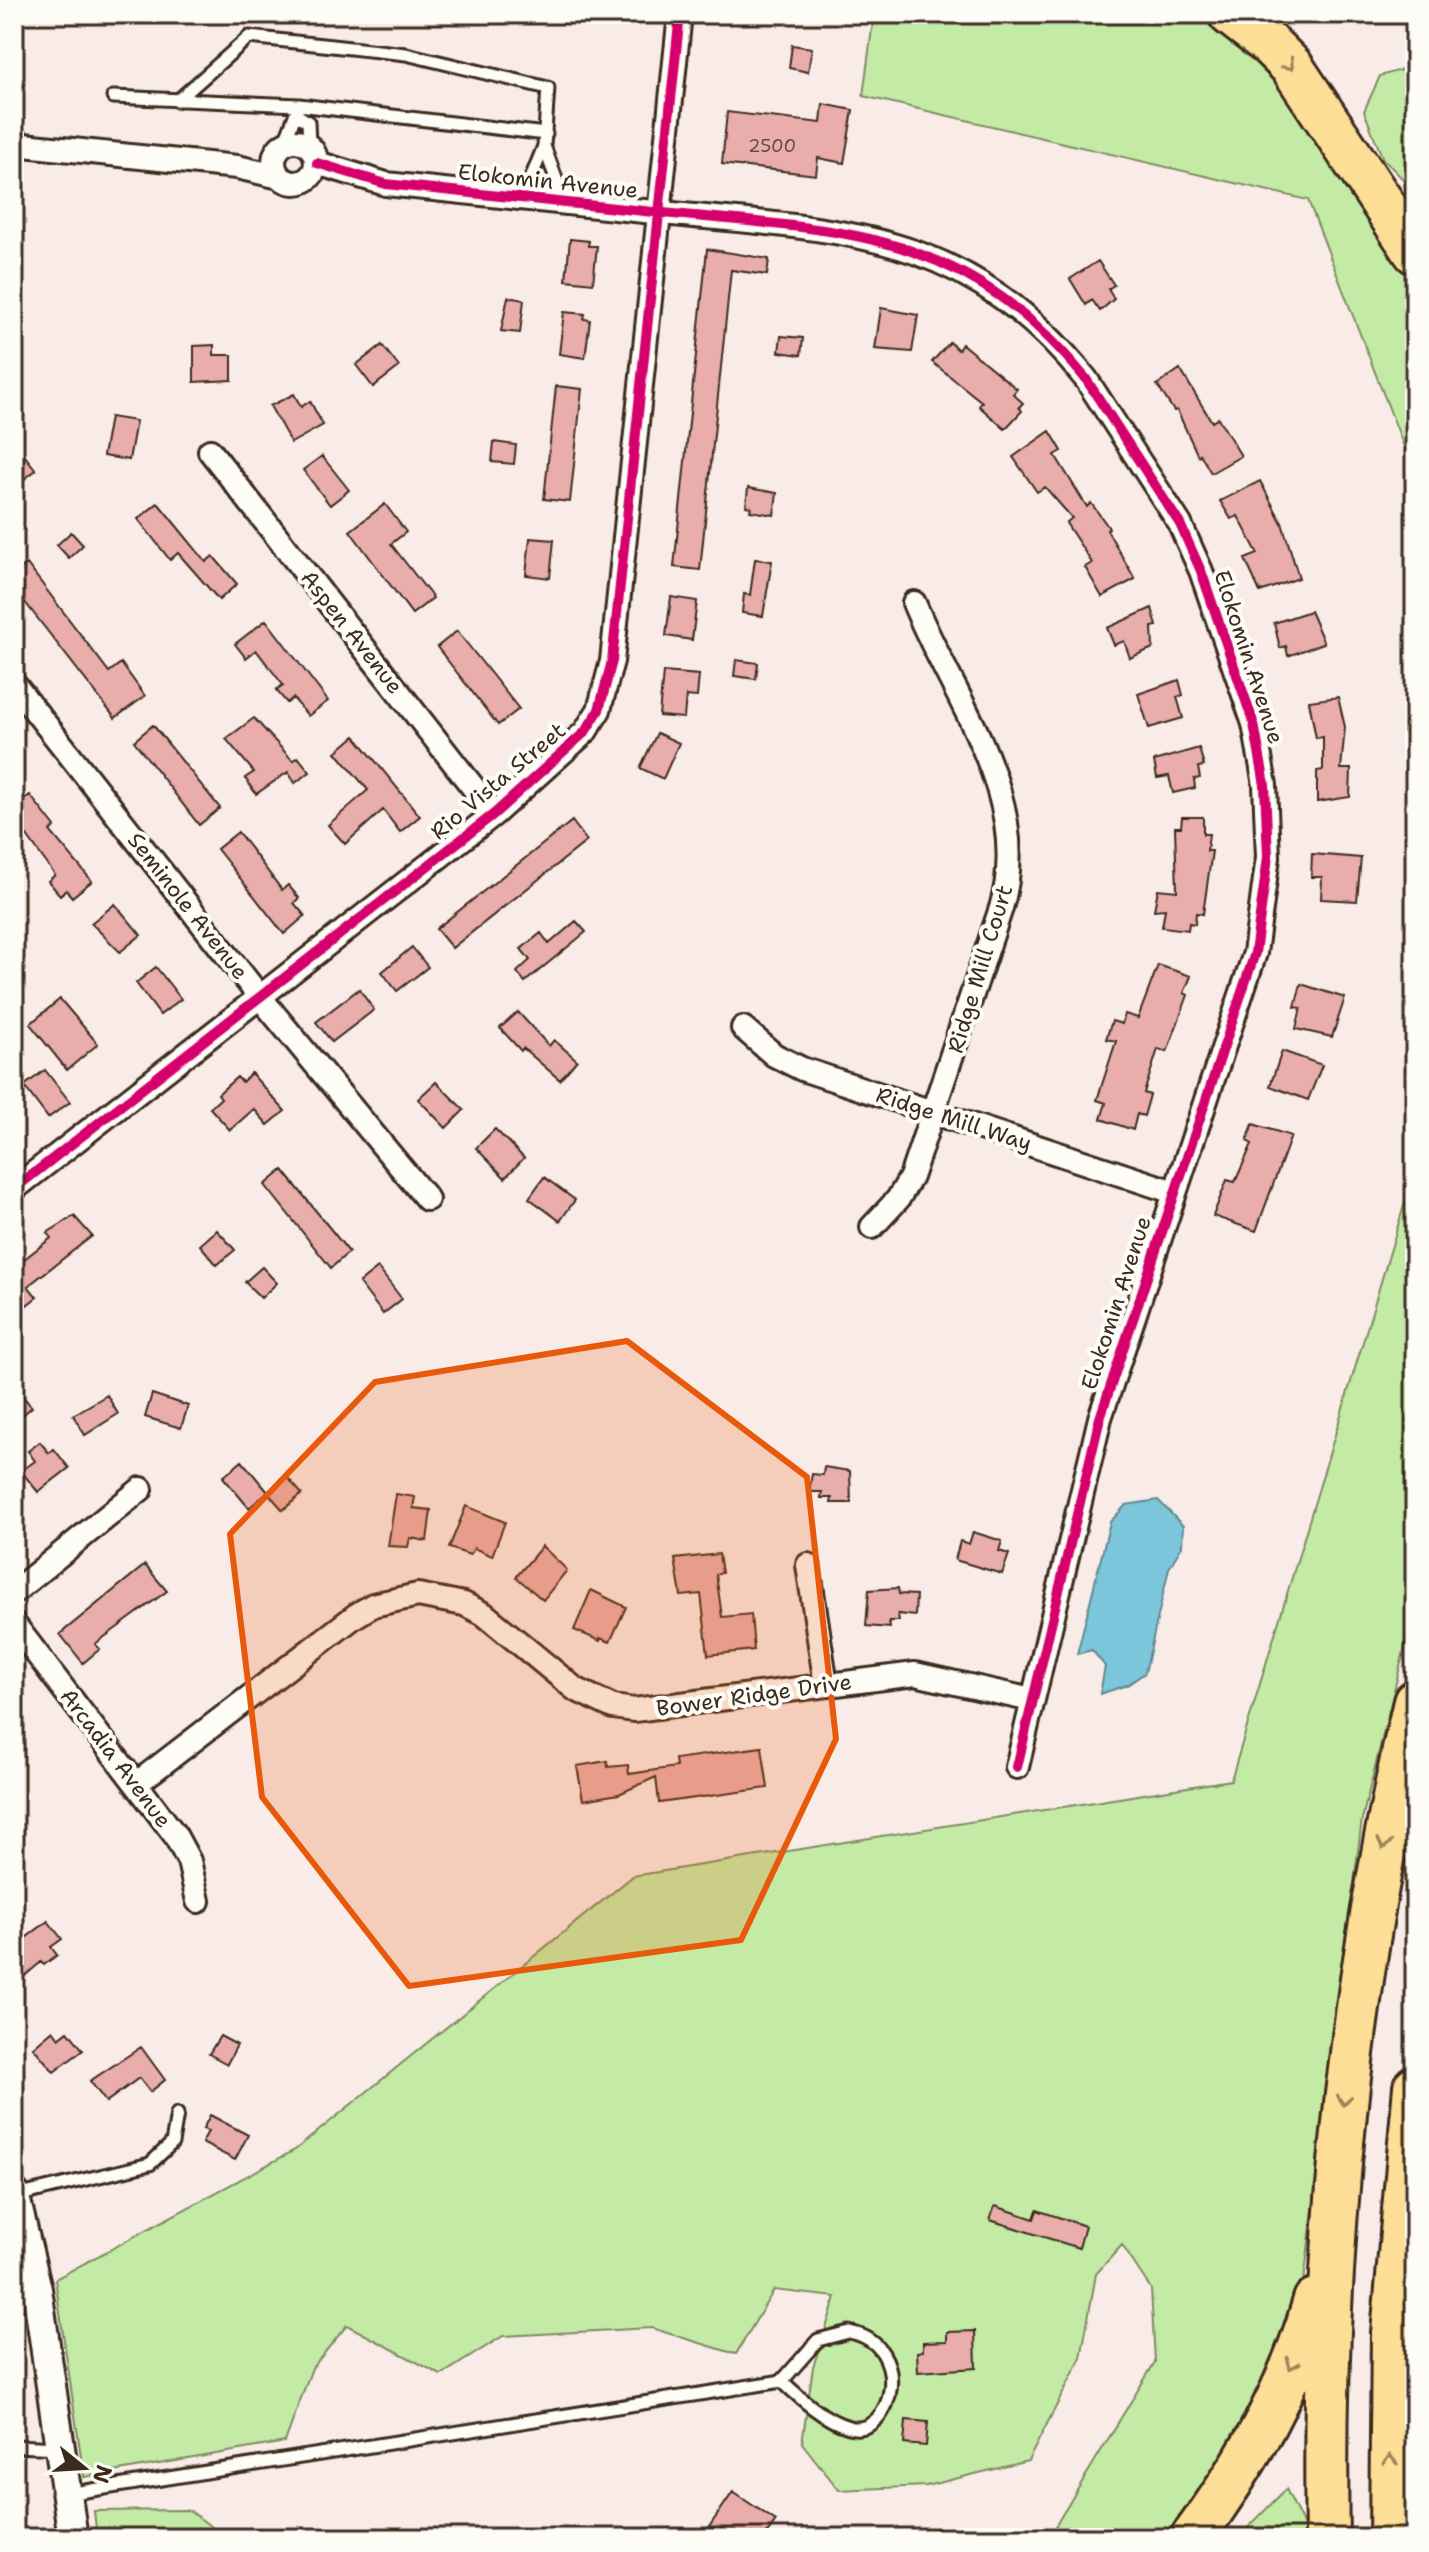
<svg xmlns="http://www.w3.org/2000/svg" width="1429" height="2552" font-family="'Shantell Sans',sans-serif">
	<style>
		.green { fill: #c3eba6; stroke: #7f8a62; stroke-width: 2 }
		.water { fill: #7cc6dc; stroke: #628890; stroke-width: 2 }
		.building { fill: #e9adab; stroke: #3b2a1e; stroke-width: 2 }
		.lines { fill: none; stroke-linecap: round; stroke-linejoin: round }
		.service-casing { stroke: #3b2a1e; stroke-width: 17 }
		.minor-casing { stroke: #3b2a1e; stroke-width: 28 }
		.tertiary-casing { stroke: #3b2a1e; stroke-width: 34 }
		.motorway-casing { stroke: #3b2a1e; stroke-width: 48 }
		.service { stroke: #fdfcf7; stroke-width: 11 }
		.minor { stroke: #fdfcf7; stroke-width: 22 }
		.tertiary { stroke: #fdfcf7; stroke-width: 28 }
		.motorway { stroke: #fcde96; stroke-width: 42 }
		.cycleway-casing { stroke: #fdfcf7; stroke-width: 15 }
		.cycleway { stroke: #d6006c; stroke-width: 10 }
		.oneway { stroke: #9c845a }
		.marked { fill: #e8590c; fill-opacity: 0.2; stroke: #e8590c; stroke-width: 6; stroke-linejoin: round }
		.labels { text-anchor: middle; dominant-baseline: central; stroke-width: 8; stroke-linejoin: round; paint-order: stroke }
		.number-label { font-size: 18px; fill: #664b41 }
		.street-label { font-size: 22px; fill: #3b2a1e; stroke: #fdfcf7 }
	</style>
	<rect width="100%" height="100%" fill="#f9ece8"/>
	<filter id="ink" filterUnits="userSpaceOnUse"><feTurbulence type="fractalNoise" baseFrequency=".0125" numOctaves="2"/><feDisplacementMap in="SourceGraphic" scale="16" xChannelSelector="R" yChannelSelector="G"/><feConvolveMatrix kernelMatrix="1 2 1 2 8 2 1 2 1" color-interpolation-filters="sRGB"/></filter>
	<g filter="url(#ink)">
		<path class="green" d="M 874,14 L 1193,14 L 1244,40 L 1303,107 L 1415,280 L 1415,475 L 1308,200 L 863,96 Z
			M 1404,69 L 1415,72 L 1415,191 L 1383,159 L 1364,111 L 1380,76 Z
			M 1415,1169 L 1415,1607 L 1362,1819 L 1302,2297 L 1232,2457 L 1177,2538 L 1048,2538 L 1155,2362 L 1151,2289 L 1122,2245 L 1096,2274 L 1081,2358 L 1028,2461 L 926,2486 L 839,2490 L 802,2443 L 813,2367 L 836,2297 L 774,2290 L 736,2354 L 651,2328 L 503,2336 L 441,2375 L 347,2325 L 312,2368 L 285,2442 L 84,2477 L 55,2279 L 295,2150 L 633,1876 L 1231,1780 Z
			M 1286,2489 L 1310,2538 L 1238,2538 Z
			M 189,2510 L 226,2538 L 97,2538 L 94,2511 Z"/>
		<path class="water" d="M 1158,1500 L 1183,1526 L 1182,1546 L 1169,1568 L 1145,1673 L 1127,1685 L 1100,1694 L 1105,1666 L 1092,1650 L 1077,1654 L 1110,1522 L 1126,1505 Z"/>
		<path class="building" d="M 792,45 L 812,48 L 808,72 L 789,68 Z
			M 823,104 L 853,110 L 844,163 L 818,158 L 816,175 L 722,164 L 727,112 L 821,123 Z
			M 570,239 L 589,241 L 588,246 L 597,246 L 593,283 L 566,280 Z
			M 707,249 L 769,259 L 767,275 L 731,270 L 700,570 L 674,567 Z
			M 1098,261 L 1114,285 L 1108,289 L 1114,299 L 1100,311 L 1092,300 L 1086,305 L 1070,279 Z
			M 508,297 L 524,300 L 520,333 L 501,331 Z
			M 881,308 L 918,315 L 912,352 L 875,349 Z
			M 564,312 L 585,314 L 584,319 L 590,320 L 585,358 L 559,354 Z
			M 781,336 L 803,338 L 801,355 L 779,352 Z
			M 950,342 L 958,350 L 962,344 L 1017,389 L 1013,394 L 1023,403 L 1019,407 L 1022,411 L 1005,429 L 979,406 L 982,402 L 932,362 Z
			M 214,345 L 214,355 L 232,355 L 232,380 L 194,382 L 194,346 Z
			M 382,345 L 399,367 L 373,387 L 356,365 Z
			M 1180,369 L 1212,422 L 1218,418 L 1241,456 L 1211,473 L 1200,454 L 1198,456 L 1177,410 L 1174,411 L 1157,385 Z
			M 556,386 L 582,389 L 570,502 L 544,499 Z
			M 294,394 L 301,407 L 310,401 L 323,425 L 291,443 L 270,406 Z
			M 110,417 L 136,421 L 129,460 L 103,456 Z
			M 1050,431 L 1062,451 L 1055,455 L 1087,507 L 1091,503 L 1109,528 L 1107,530 L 1135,579 L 1102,597 L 1085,567 L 1092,563 L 1066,523 L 1072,518 L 1045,487 L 1037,492 L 1013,457 Z
			M 14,442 L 36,470 L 14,487 Z
			M 494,442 L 516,445 L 514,464 L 492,462 Z
			M 322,456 L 349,490 L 330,505 L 303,470 Z
			M 1260,481 L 1282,523 L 1299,578 L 1260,592 L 1245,559 L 1258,554 L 1238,516 L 1231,519 L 1220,501 Z
			M 748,488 L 777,493 L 774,515 L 750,511 L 751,507 L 746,506 Z
			M 158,503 L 206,562 L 213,556 L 237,584 L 219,600 L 178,553 L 170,560 L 138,519 Z
			M 385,504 L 406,532 L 391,544 L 433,598 L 412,614 L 350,531 Z
			M 71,532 L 83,545 L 69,558 L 57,545 Z
			M 530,538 L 554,540 L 550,578 L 526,575 Z
			M 755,559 L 772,561 L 763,616 L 742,613 L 744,594 L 750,595 Z
			M 27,564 L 109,672 L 121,663 L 145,696 L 115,718 L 14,588 L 14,573 Z
			M 671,597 L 697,601 L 692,640 L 666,636 Z
			M 1152,608 L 1157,626 L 1152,627 L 1153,648 L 1130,658 L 1124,641 L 1114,645 L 1107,628 Z
			M 1310,611 L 1324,643 L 1288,656 L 1286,646 L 1280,648 L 1274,623 Z
			M 266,620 L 328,701 L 308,716 L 293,698 L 287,703 L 276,690 L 283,685 L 256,650 L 246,658 L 235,644 Z
			M 457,631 L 519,709 L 498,725 L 437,647 Z
			M 736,660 L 758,663 L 756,679 L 734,676 Z
			M 663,672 L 699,675 L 697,697 L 686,696 L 684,718 L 659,716 Z
			M 1179,680 L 1183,695 L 1177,697 L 1183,718 L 1149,728 L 1138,694 Z
			M 1338,697 L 1345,727 L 1341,769 L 1351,769 L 1350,797 L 1317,802 L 1317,771 L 1323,770 L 1323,737 L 1316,738 L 1309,701 Z
			M 254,718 L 293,761 L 298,757 L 310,772 L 295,783 L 288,772 L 256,794 L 245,778 L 254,772 L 226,739 Z
			M 153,725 L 220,808 L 199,825 L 134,741 Z
			M 657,733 L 679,743 L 663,779 L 640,768 Z
			M 355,736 L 420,816 L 400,832 L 383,810 L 345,844 L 328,825 L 368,790 L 336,752 Z
			M 1199,748 L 1204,766 L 1198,767 L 1200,778 L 1194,779 L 1195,788 L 1173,793 L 1169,776 L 1157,778 L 1154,761 Z
			M 30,795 L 55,827 L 50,831 L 92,881 L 72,897 L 66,890 L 60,895 L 48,881 L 55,875 L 14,818 L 14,807 Z
			M 1182,817 L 1203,817 L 1203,834 L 1209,834 L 1207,851 L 1212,851 L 1203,914 L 1196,913 L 1195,924 L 1189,923 L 1188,930 L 1162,927 L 1165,909 L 1154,910 L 1158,889 L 1177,891 L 1175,827 L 1181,827 Z
			M 572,821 L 587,841 L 452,948 L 436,929 Z
			M 238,832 L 282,890 L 288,885 L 299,898 L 294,903 L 305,916 L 284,934 L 217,849 Z
			M 1312,854 L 1361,858 L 1357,901 L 1321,899 L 1322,877 L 1311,877 Z
			M 115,904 L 141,935 L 120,952 L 91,923 Z
			M 576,921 L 586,932 L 525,982 L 517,972 L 530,960 L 521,949 L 541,933 L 549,944 Z
			M 412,947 L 428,967 L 397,991 L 382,972 Z
			M 1158,965 L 1191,976 L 1184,993 L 1188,995 L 1167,1052 L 1158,1049 L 1144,1093 L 1150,1095 L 1144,1116 L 1137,1114 L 1133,1130 L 1101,1119 L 1106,1103 L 1097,1100 L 1116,1041 L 1106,1039 L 1112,1021 L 1122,1024 L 1125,1014 L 1138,1018 Z
			M 156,967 L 181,999 L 160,1015 L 136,983 Z
			M 1301,984 L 1345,998 L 1332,1037 L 1296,1029 L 1301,1008 L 1295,1007 Z
			M 359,989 L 374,1010 L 332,1042 L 316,1022 Z
			M 60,999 L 98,1044 L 67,1070 L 30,1024 Z
			M 518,1012 L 549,1046 L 554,1040 L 577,1060 L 560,1080 L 523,1048 L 521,1051 L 500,1028 Z
			M 1282,1051 L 1322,1065 L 1308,1100 L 1270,1086 Z
			M 45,1070 L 70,1102 L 48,1118 L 24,1086 Z
			M 251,1073 L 285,1111 L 268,1125 L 254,1109 L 230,1130 L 210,1108 L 221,1098 L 218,1094 L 237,1077 L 242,1082 Z
			M 436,1082 L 464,1110 L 446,1128 L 418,1099 Z
			M 1253,1124 L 1291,1136 L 1256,1231 L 1213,1216 L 1227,1180 L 1235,1182 L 1252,1144 L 1247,1141 Z
			M 495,1129 L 524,1158 L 505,1178 L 476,1148 Z
			M 283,1170 L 349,1252 L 331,1268 L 265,1185 Z
			M 544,1177 L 575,1200 L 560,1221 L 529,1198 Z
			M 74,1216 L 92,1236 L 28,1286 L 37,1297 L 14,1315 L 14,1267 L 51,1238 L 47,1233 Z
			M 217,1230 L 235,1250 L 217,1265 L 200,1245 Z
			M 262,1267 L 277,1283 L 261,1298 L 245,1282 Z
			M 378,1268 L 402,1299 L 383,1314 L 359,1283 Z
			M 14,1386 L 32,1407 L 14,1423 Z
			M 152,1394 L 188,1406 L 181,1428 L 145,1417 Z
			M 107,1395 L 118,1414 L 85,1435 L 73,1415 Z
			M 40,1442 L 49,1453 L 54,1449 L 69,1468 L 38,1492 L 21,1471 L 35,1461 L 28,1451 Z
			M 242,1461 L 268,1492 L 249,1508 L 223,1477 Z
			M 824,1467 L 850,1471 L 851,1503 L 831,1503 L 832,1498 L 821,1498 L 822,1492 L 809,1492 L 812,1474 L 823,1475 Z
			M 287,1477 L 302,1494 L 283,1510 L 268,1493 Z
			M 396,1494 L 415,1497 L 413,1508 L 431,1510 L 427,1541 L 410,1538 L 408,1547 L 388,1546 Z
			M 466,1506 L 505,1522 L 492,1556 L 474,1548 L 470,1555 L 449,1548 Z
			M 973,1532 L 1002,1541 L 999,1551 L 1009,1554 L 1002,1574 L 955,1560 L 960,1541 L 969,1544 Z
			M 542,1546 L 567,1570 L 543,1600 L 516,1577 Z
			M 719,1554 L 722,1573 L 716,1574 L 722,1617 L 751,1614 L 754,1650 L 708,1655 L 701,1594 L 681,1596 L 675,1559 Z
			M 145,1565 L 167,1591 L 95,1644 L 100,1649 L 83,1663 L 60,1634 Z
			M 898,1588 L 899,1594 L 916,1595 L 915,1616 L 898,1614 L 899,1621 L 889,1621 L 890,1628 L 866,1626 L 869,1590 Z
			M 591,1590 L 626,1607 L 610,1642 L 600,1638 L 600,1641 L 574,1630 Z
			M 762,1747 L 768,1788 L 659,1803 L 656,1777 L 619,1794 L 583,1800 L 577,1766 L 607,1761 L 608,1767 L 628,1765 L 629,1774 L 676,1767 L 675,1759 Z
			M 48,1921 L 62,1939 L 51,1947 L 57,1955 L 44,1965 L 41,1962 L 14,1985 L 14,1947 Z
			M 53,2030 L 59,2038 L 68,2031 L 83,2050 L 54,2072 L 33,2047 Z
			M 220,2036 L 237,2045 L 227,2064 L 209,2054 Z
			M 141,2047 L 165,2080 L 150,2092 L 139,2078 L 106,2102 L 90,2081 Z
			M 210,2115 L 248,2135 L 235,2160 L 202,2143 L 208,2131 L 203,2129 Z
			M 995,2206 L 1034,2219 L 1037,2210 L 1085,2226 L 1079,2248 L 990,2220 Z
			M 975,2331 L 976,2368 L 918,2372 L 917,2352 L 923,2351 L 923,2342 L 947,2341 L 947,2332 Z
			M 906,2420 L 928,2422 L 926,2446 L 904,2444 Z
			M 733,2492 L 776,2521 L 764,2538 L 725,2538 L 709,2527 Z"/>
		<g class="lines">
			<g class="service-casing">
				<path id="service" d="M 113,97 L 299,105 L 546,134
					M 177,101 L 249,37 L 406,54 L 548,88 L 544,146 L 523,198
					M 297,115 L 308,122 L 309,145
					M 284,144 L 299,105
					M 544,146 L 565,203
					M 16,2196 L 150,2164 L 172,2143 L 177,2114
					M 849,2332 C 915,2344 893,2439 849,2427 C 825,2421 800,2398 782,2381 L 818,2340 Z
					M 14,2446 L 60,2448
					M 67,2494 L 782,2381"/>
			</g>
			<g class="minor-casing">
				<path id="minor" d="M274 162a21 21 0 1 1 42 0a21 21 0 1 1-42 0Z
					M 14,144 L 237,167 L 280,177
					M 317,163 L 386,184 C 478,194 570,204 663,213 C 841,231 963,227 1086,379 L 1180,524 L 1201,571 L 1254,724 L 1265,785 L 1268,857 L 1255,953 L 1100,1418 L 1017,1767
					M 210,451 L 494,814
					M 14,684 L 259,996 L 427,1199
					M 743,1028 L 774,1055 L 802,1069 L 1174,1192
					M 14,1189 L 494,814 L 585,732 L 599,710 L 612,661 L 680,14
					M 872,1227 L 898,1199 L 911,1177 L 1001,908 C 1034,799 953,699 914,603
					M 808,1565 L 826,1685
					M 14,1592 L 141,1489
					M 14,1624 L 175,1835 L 189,1861 L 198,1901
					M 136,1784 L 355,1616 L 373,1605 L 418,1595 L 464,1604 L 484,1614 L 575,1689 L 613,1707 L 634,1710 L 915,1674 L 1032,1700"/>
			</g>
			<g class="tertiary-casing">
				<path id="tertiary" d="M 14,2193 L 37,2289 L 73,2538"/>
			</g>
			<g class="motorway-casing">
				<path id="motorway" d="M 1230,14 L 1270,45 L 1292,67 L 1415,252
					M 1192,2538 C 1246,2466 1291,2387 1315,2300
					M 1327,2538 C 1321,2255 1350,1978 1415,1702
					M 1391,2538 L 1393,2333 L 1415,2087"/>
			</g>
			<use href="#service" class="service"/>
			<use href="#minor" class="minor"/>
			<use href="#tertiary" class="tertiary"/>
			<use href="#motorway" class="motorway"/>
			<g class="cycleway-casing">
				<path id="cycleway" d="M 317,163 L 386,184 C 478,194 570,204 663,213 C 841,231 963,227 1086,379 L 1180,524 L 1201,571 L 1254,724 L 1265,785 L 1268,857 L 1255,953 L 1100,1418 L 1017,1767
					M 14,1189 L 494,814 L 585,732 L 599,710 L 612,661 L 680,14"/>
			</g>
			<use href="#cycleway" class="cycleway"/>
		</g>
		<defs><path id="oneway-chevron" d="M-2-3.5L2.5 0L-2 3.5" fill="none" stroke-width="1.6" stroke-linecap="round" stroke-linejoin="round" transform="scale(2)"/></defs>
		<g class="oneway">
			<use href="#oneway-chevron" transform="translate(1289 65) rotate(48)"/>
			<use href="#oneway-chevron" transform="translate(1384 1844) rotate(102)"/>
			<use href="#oneway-chevron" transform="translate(1344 2100) rotate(96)"/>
			<use href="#oneway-chevron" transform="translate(1292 2364) rotate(114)"/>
			<use href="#oneway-chevron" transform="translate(1390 2460) rotate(-90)"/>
		</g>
	</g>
	<path class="marked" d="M 627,1341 L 807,1477 L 836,1739 L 741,1940 L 409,1986 L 262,1797 L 230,1534 L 375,1382 Z"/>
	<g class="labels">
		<g class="number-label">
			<text x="772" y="146">2500</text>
		</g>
		<g class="street-label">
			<text transform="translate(548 181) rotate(6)">Elokomin Avenue</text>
			<text transform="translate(352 632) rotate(52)">Aspen Avenue</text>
			<text transform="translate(1249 657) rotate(72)">Elokomin Avenue</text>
			<text transform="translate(498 781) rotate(-40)">Rio Vista Street</text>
			<text transform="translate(188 906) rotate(52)">Seminole Avenue</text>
			<text transform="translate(980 969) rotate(-73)">Ridge Mill Court</text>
			<text transform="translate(954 1119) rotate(18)">Ridge Mill Way</text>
			<text transform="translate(1116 1303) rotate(-72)">Elokomin Avenue</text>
			<text transform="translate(754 1695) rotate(-8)">Bower Ridge Drive</text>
			<text transform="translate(116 1758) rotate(53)">Arcadia Avenue</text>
		</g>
	</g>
	<rect width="1429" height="2552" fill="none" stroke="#fdfcf7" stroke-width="48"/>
	<rect x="24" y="24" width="1381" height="2504" fill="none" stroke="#3b2a1e" stroke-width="3" filter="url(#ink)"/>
	<g transform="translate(84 2468) rotate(108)" stroke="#fdfcf7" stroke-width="6" paint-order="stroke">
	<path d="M0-6L14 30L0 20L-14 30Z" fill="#3b2a1e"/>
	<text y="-12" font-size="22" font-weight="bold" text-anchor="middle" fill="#3b2a1e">N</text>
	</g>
</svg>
